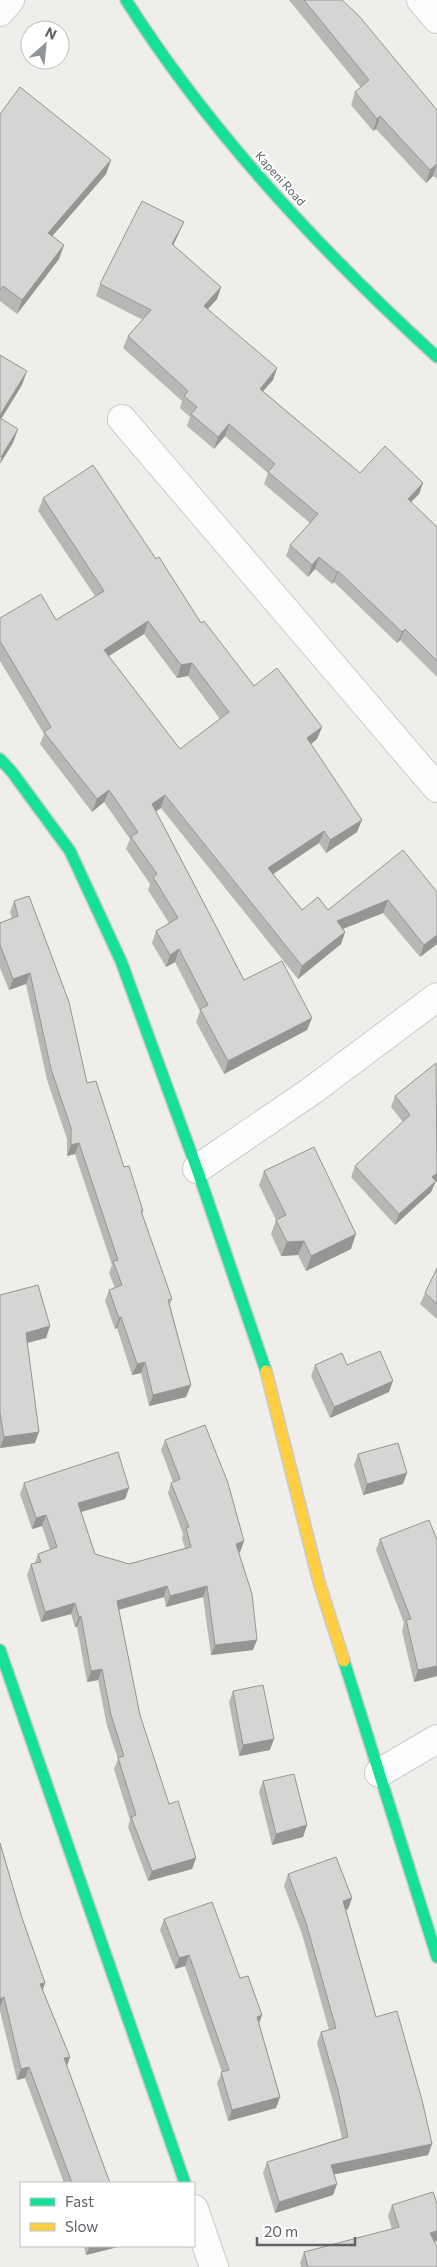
<svg xmlns="http://www.w3.org/2000/svg" width="437" height="2267" font-family="Commissioner,sans-serif">
	<style>
		.lines { fill: none; stroke-linecap: round; stroke-linejoin: round }
		.street-casing { stroke: #cbcccc; stroke-width: 30 }
		.fast-casing { stroke: #cacacb; stroke-width: 14 }
		.slow-casing { stroke: #cacacb; stroke-width: 14 }
		.street { stroke: #fdfcfc; stroke-width: 28 }
		.fast { stroke: #16e098; stroke-width: 11 }
		.slow { stroke: #ffcf43; stroke-width: 11 }
		.wall { fill: #b8b7b5; fill-rule: evenodd }
		.shaded-wall { fill: #969594 }
		.building { fill: #d6d5d3; stroke: #969594; fill-rule: evenodd }
		.labels { text-anchor: middle; dominant-baseline: central; stroke-width: 4; stroke-linejoin: round; paint-order: stroke }
		.street-label { font-size: 12px; fill: #5f6368; stroke: #fff }
	</style>
	<rect width="100%" height="100%" fill="#efeeea"/>
	<g class="lines">
		<g class="street-casing">
			<path id="street" d="M 421,0 L 437,19
				M 0,12 L 10,0
				M 122,419 L 437,788
				M 197,1169 L 310,1092 L 437,997
				M 379,1773 L 437,1739
				M 194,2209 L 214,2267"/>
		</g>
		<g class="fast-casing">
			<path id="fast" d="M 126,0 C 209,131 323,253 437,357
				M 0,759 L 12,772 L 70,851 L 121,961 L 197,1169 L 266,1371
				M 0,1650 L 185,2183
				M 344,1661 L 437,1957"/>
		</g>
		<g class="slow-casing">
			<path id="slow" d="M 266,1371 L 319,1582 L 344,1661"/>
		</g>
		<use href="#street" class="street"/>
		<use href="#fast" class="fast"/>
		<use href="#slow" class="slow"/>
	</g>
	<path class="wall" d="M 289,0 L 342,0 L 437,110 L 437,179 L 433,176 L 426,183 L 376,129 L 373,131 L 351,105 L 355,92 L 361,88 Z
		M 0,114 L 111,160 L 106,174 L 52,236 L 64,245 L 59,259 L 17,314 L 0,301 Z
		M 179,233 L 173,245 L 221,287 L 217,299 L 207,309 L 277,368 L 273,380 L 263,391 L 360,473 L 423,483 L 419,494 L 411,502 L 437,527 L 437,677 L 400,640 L 397,643 L 334,582 L 332,584 L 315,569 L 308,577 L 286,556 L 290,545 L 310,523 L 264,484 L 268,473 L 225,436 L 214,449 L 187,426 L 190,417 L 180,408 L 182,401 L 123,348 L 128,336 L 143,320 L 96,296 L 100,284 Z
		M 43,498 L 156,559 L 201,623 L 254,686 L 322,727 L 317,739 L 311,744 L 357,832 L 326,853 L 319,843 L 273,874 L 302,910 L 328,910 L 437,892 L 437,944 L 420,957 L 383,913 L 343,929 L 345,932 L 341,944 L 298,979 L 161,808 L 156,811 L 244,980 L 307,1030 L 224,1074 L 196,1022 L 200,1011 L 175,962 L 166,967 L 152,943 L 156,931 L 169,923 L 148,890 L 150,884 L 126,849 L 130,839 L 104,802 L 92,812 L 40,744 L 44,734 L 0,661 L 0,618 L 56,620 L 95,596 L 38,511 ZM 144,634 L 177,678 L 188,676 L 220,719 L 180,749 L 109,656 Z
		M 14,901 L 87,1083 L 143,1211 L 142,1214 L 172,1299 L 170,1305 L 191,1385 L 186,1397 L 149,1406 L 141,1373 L 132,1375 L 117,1328 L 115,1329 L 105,1301 L 109,1290 L 115,1288 L 109,1273 L 112,1265 L 75,1154 L 67,1156 L 67,1139 L 47,1080 L 26,984 L 9,990 L 0,968 L 0,923 L 12,918 L 10,912 Z
		M 436,1063 L 435,1183 L 431,1192 L 395,1225 L 351,1177 L 355,1166 L 403,1122 L 391,1107 L 395,1096 Z
		M 264,1171 L 351,1249 L 306,1271 L 298,1255 L 281,1256 L 271,1234 L 276,1220 L 259,1185 Z
		M 437,1268 L 437,1319 L 420,1304 L 425,1293 Z
		M 0,1295 L 50,1326 L 46,1338 L 27,1343 L 35,1443 L 0,1448 Z
		M 315,1365 L 347,1365 L 389,1392 L 330,1418 L 311,1376 Z
		M 165,1440 L 244,1541 L 240,1552 L 239,1552 L 253,1650 L 211,1655 L 203,1597 L 166,1607 L 164,1597 L 119,1610 L 140,1715 L 169,1804 L 196,1858 L 192,1869 L 148,1881 L 128,1827 L 130,1820 L 114,1769 L 118,1759 L 107,1726 L 98,1680 L 87,1682 L 77,1627 L 75,1627 L 71,1614 L 41,1622 L 27,1575 L 31,1564 L 35,1563 L 38,1554 L 50,1550 L 42,1526 L 32,1529 L 20,1494 L 24,1483 L 129,1488 L 125,1499 L 81,1512 L 95,1554 L 129,1564 L 185,1548 L 182,1539 L 183,1534 L 168,1493 L 171,1483 L 173,1482 L 161,1450 Z
		M 358,1454 L 403,1484 L 363,1495 L 354,1465 Z
		M 380,1539 L 437,1540 L 437,1676 L 414,1682 L 402,1631 L 404,1623 L 376,1550 Z
		M 233,1691 L 270,1750 L 239,1756 L 229,1702 Z
		M 263,1781 L 307,1825 L 303,1837 L 272,1845 L 259,1792 Z
		M 0,1843 L 22,1918 L 45,1983 L 43,1990 L 70,2057 L 67,2066 L 110,2183 L 64,2183 L 25,2078 L 17,2080 L 0,2011 Z
		M 288,1874 L 352,1898 L 348,1909 L 346,1910 L 376,2017 L 432,2144 L 428,2155 L 334,2174 L 337,2184 L 333,2195 L 275,2213 L 263,2173 L 267,2162 L 342,2138 L 333,2101 L 317,2043 L 321,2032 L 329,2030 L 302,1934 L 284,1886 Z
		M 164,1919 L 240,1978 L 259,2023 L 280,2097 L 276,2108 L 228,2121 L 217,2083 L 222,2072 L 185,1966 L 175,1969 L 160,1930 Z
		M 437,2204 L 437,2241 L 434,2242 L 437,2267 L 301,2267 L 300,2263 L 304,2252 L 392,2229 L 388,2216 L 392,2205 Z
		M 84,2246 L 122,2246 L 86,2255 Z"/>
	<path class="shaded-wall" d="M 380,116 L 376,129 L 373,131 L 377,119 Z
		M 111,160 L 106,174 L 43,247 L 48,233 Z
		M 437,164 L 433,176 L 426,183 L 430,170 Z
		M 184,222 L 179,233 L 168,256 L 172,244 Z
		M 64,245 L 59,259 L 17,314 L 22,300 Z
		M 221,287 L 217,299 L 200,318 L 204,306 Z
		M 277,368 L 273,380 L 255,400 L 260,389 Z
		M 27,371 L 22,385 L 0,421 L 0,415 Z
		M 229,424 L 225,436 L 214,449 L 218,437 Z
		M 18,429 L 13,443 L 0,464 L 1,457 Z
		M 423,483 L 419,494 L 403,510 L 408,499 Z
		M 319,557 L 315,569 L 308,577 L 312,565 Z
		M 338,571 L 334,582 L 332,584 L 337,572 Z
		M 148,621 L 144,634 L 99,662 L 104,650 Z
		M 405,629 L 400,640 L 397,643 L 402,632 Z
		M 192,663 L 188,676 L 177,678 L 181,665 Z
		M 322,727 L 317,739 L 303,751 L 307,738 Z
		M 109,790 L 104,802 L 92,812 L 97,799 Z
		M 165,795 L 161,808 L 147,817 L 152,804 Z
		M 362,820 L 357,832 L 326,853 L 330,840 Z
		M 324,831 L 319,843 L 263,881 L 268,868 Z
		M 388,900 L 383,913 L 332,933 L 337,921 Z
		M 345,932 L 341,944 L 298,979 L 302,966 Z
		M 437,935 L 437,944 L 420,957 L 424,945 Z
		M 179,949 L 175,962 L 166,967 L 170,955 Z
		M 30,973 L 26,984 L 9,990 L 13,979 Z
		M 312,1018 L 307,1030 L 224,1074 L 228,1061 Z
		M 79,1143 L 75,1154 L 67,1156 L 71,1145 Z
		M 437,1173 L 437,1181 L 435,1183 L 431,1192 L 395,1225 L 399,1214 L 432,1177 Z
		M 356,1234 L 351,1249 L 306,1271 L 311,1256 Z
		M 304,1241 L 298,1255 L 281,1256 L 287,1242 Z
		M 121,1317 L 117,1328 L 115,1329 L 119,1318 Z
		M 50,1326 L 46,1338 L 22,1344 L 26,1333 Z
		M 145,1362 L 141,1373 L 132,1375 L 137,1364 Z
		M 393,1381 L 389,1392 L 330,1418 L 334,1407 Z
		M 191,1385 L 186,1397 L 149,1406 L 153,1395 Z
		M 39,1432 L 35,1443 L 0,1448 L 4,1437 Z
		M 407,1473 L 403,1484 L 363,1495 L 367,1484 Z
		M 129,1488 L 125,1499 L 74,1514 L 78,1503 Z
		M 46,1515 L 42,1526 L 32,1529 L 36,1518 Z
		M 244,1541 L 240,1552 L 232,1554 L 236,1544 Z
		M 167,1586 L 164,1597 L 113,1611 L 117,1601 Z
		M 207,1586 L 203,1597 L 166,1607 L 170,1596 Z
		M 75,1603 L 71,1614 L 41,1622 L 45,1612 Z
		M 81,1616 L 77,1627 L 75,1627 L 79,1617 Z
		M 257,1640 L 253,1650 L 211,1655 L 215,1645 Z
		M 437,1666 L 437,1676 L 414,1682 L 418,1670 Z
		M 102,1669 L 98,1680 L 87,1682 L 91,1671 Z
		M 274,1739 L 270,1750 L 239,1756 L 243,1745 Z
		M 307,1825 L 303,1837 L 272,1845 L 276,1834 Z
		M 196,1858 L 192,1869 L 148,1881 L 152,1871 Z
		M 352,1898 L 348,1909 L 339,1912 L 343,1901 Z
		M 189,1955 L 185,1966 L 175,1969 L 179,1958 Z
		M 45,1983 L 41,1994 L 40,1984 Z
		M 4,1997 L 0,2007 L 0,1999 Z
		M 262,2015 L 258,2027 L 257,2017 Z
		M 70,2057 L 66,2068 L 64,2058 Z
		M 29,2067 L 25,2078 L 17,2080 L 21,2069 Z
		M 280,2097 L 276,2108 L 228,2121 L 232,2110 Z
		M 432,2144 L 428,2155 L 327,2176 L 331,2165 Z
		M 337,2184 L 333,2195 L 275,2213 L 279,2202 Z
		M 437,2231 L 437,2241 L 426,2245 L 430,2233 Z
		M 90,2246 L 122,2246 L 86,2255 Z"/>
	<path class="building" d="M 304,0 L 342,0 L 359,16 L 437,110 L 437,164 L 430,170 L 380,116 L 377,119 L 355,92 L 369,80 Z
		M 20,87 L 111,160 L 48,233 L 64,245 L 22,300 L 3,286 L 0,290 L 0,114 Z
		M 142,201 L 184,222 L 172,244 L 221,287 L 204,306 L 277,368 L 260,389 L 360,473 L 385,446 L 423,483 L 408,499 L 437,527 L 437,661 L 405,629 L 402,632 L 338,571 L 337,572 L 319,557 L 312,565 L 290,545 L 318,514 L 268,472 L 275,464 L 229,424 L 218,437 L 191,414 L 197,407 L 184,396 L 188,391 L 128,336 L 151,310 L 100,284 Z
		M 0,355 L 27,371 L 0,415 Z
		M 0,418 L 18,429 L 1,457 L 0,456 Z
		M 93,465 L 156,559 L 159,557 L 201,623 L 204,621 L 254,686 L 277,668 L 322,727 L 307,738 L 362,820 L 330,840 L 324,831 L 268,868 L 302,910 L 318,897 L 328,910 L 403,850 L 437,892 L 437,935 L 424,945 L 388,900 L 337,921 L 345,932 L 302,966 L 165,795 L 152,804 L 244,980 L 282,961 L 312,1018 L 228,1061 L 200,1009 L 208,1005 L 179,949 L 170,955 L 156,931 L 178,918 L 153,877 L 157,874 L 131,837 L 138,832 L 109,790 L 97,799 L 44,732 L 51,727 L 0,641 L 0,618 L 41,594 L 56,620 L 104,591 L 43,498 ZM 148,621 L 181,665 L 192,663 L 229,712 L 180,749 L 104,650 Z
		M 29,896 L 69,1002 L 87,1083 L 96,1081 L 124,1167 L 129,1166 L 143,1211 L 141,1211 L 172,1299 L 168,1300 L 191,1385 L 153,1395 L 145,1362 L 137,1364 L 121,1317 L 119,1318 L 109,1290 L 122,1285 L 113,1261 L 118,1260 L 79,1143 L 71,1145 L 71,1128 L 51,1069 L 30,973 L 13,979 L 0,945 L 0,923 L 18,916 L 14,901 Z
		M 436,1063 L 437,1173 L 432,1177 L 436,1181 L 399,1214 L 355,1166 L 410,1115 L 395,1096 Z
		M 314,1147 L 356,1234 L 311,1256 L 304,1241 L 287,1242 L 276,1220 L 286,1215 L 264,1171 Z
		M 437,1268 L 437,1304 L 425,1293 Z
		M 38,1285 L 50,1326 L 26,1333 L 39,1432 L 4,1437 L 0,1413 L 0,1295 Z
		M 380,1351 L 393,1381 L 334,1407 L 315,1365 L 342,1353 L 347,1365 Z
		M 205,1425 L 228,1483 L 244,1541 L 236,1544 L 252,1594 L 257,1640 L 215,1645 L 207,1586 L 170,1596 L 167,1586 L 117,1601 L 140,1715 L 169,1804 L 178,1801 L 196,1858 L 152,1871 L 131,1817 L 136,1815 L 118,1758 L 124,1756 L 111,1715 L 102,1669 L 91,1671 L 81,1616 L 79,1617 L 75,1603 L 45,1612 L 31,1564 L 41,1562 L 38,1554 L 57,1547 L 46,1515 L 36,1518 L 24,1483 L 118,1452 L 129,1488 L 78,1503 L 95,1554 L 129,1564 L 191,1547 L 186,1528 L 189,1527 L 171,1483 L 180,1479 L 165,1440 Z
		M 398,1443 L 407,1473 L 367,1484 L 358,1454 Z
		M 429,1520 L 437,1540 L 437,1666 L 418,1670 L 406,1620 L 411,1619 L 380,1539 Z
		M 263,1685 L 274,1739 L 243,1745 L 233,1691 Z
		M 294,1774 L 307,1825 L 276,1834 L 263,1781 Z
		M 0,1843 L 22,1918 L 45,1983 L 40,1984 L 70,2057 L 64,2058 L 110,2183 L 72,2183 L 29,2067 L 21,2069 L 4,1997 L 0,1999 Z
		M 336,1857 L 352,1898 L 343,1901 L 376,2017 L 397,2011 L 422,2100 L 432,2144 L 331,2165 L 337,2184 L 279,2202 L 267,2162 L 348,2137 L 338,2090 L 321,2032 L 336,2028 L 306,1923 L 288,1874 Z
		M 212,1902 L 240,1978 L 248,1976 L 262,2015 L 257,2017 L 280,2097 L 232,2110 L 221,2072 L 229,2070 L 189,1955 L 179,1958 L 164,1919 Z
		M 433,2192 L 437,2204 L 437,2231 L 430,2233 L 437,2247 L 437,2267 L 308,2267 L 304,2252 L 399,2227 L 392,2205 Z"/>
	<g class="labels">
		<g class="street-label">
			<text transform="translate(281 178) rotate(48)">Kapeni Road</text>
		</g>
	</g>
	<rect x="20" y="2182" width="175" height="65" fill="#ffffff" stroke="#bfc1c3"/>
	<rect x="30" y="2198" width="25" height="8" fill="#16e098" stroke="#bfc1c3"/>
	<text x="65" y="2207" font-size="15" fill="#5f6368">Fast</text>
	<rect x="30" y="2223" width="25" height="8" fill="#ffcf43" stroke="#bfc1c3"/>
	<text x="65" y="2232" font-size="15" fill="#5f6368">Slow</text>
	<g transform="translate(45 45) rotate(27)"><circle r="24" fill="#ffffff" stroke="#bfc1c3"/>
	<path d="M0-4L9 19L0 12L-9 19Z" fill="#919496"/>
	<text y="-8" font-size="14" font-weight="bold" text-anchor="middle" fill="#5f6368">N</text>
	</g>
	<path d="M257 2237v8h98v-8" fill="none" stroke="#5f6368" stroke-width="2.5"/>
	<text x="264" y="2237" font-size="15" fill="#5f6368" stroke="#ffffff" stroke-width="4" paint-order="stroke">20 m</text>
</svg>
